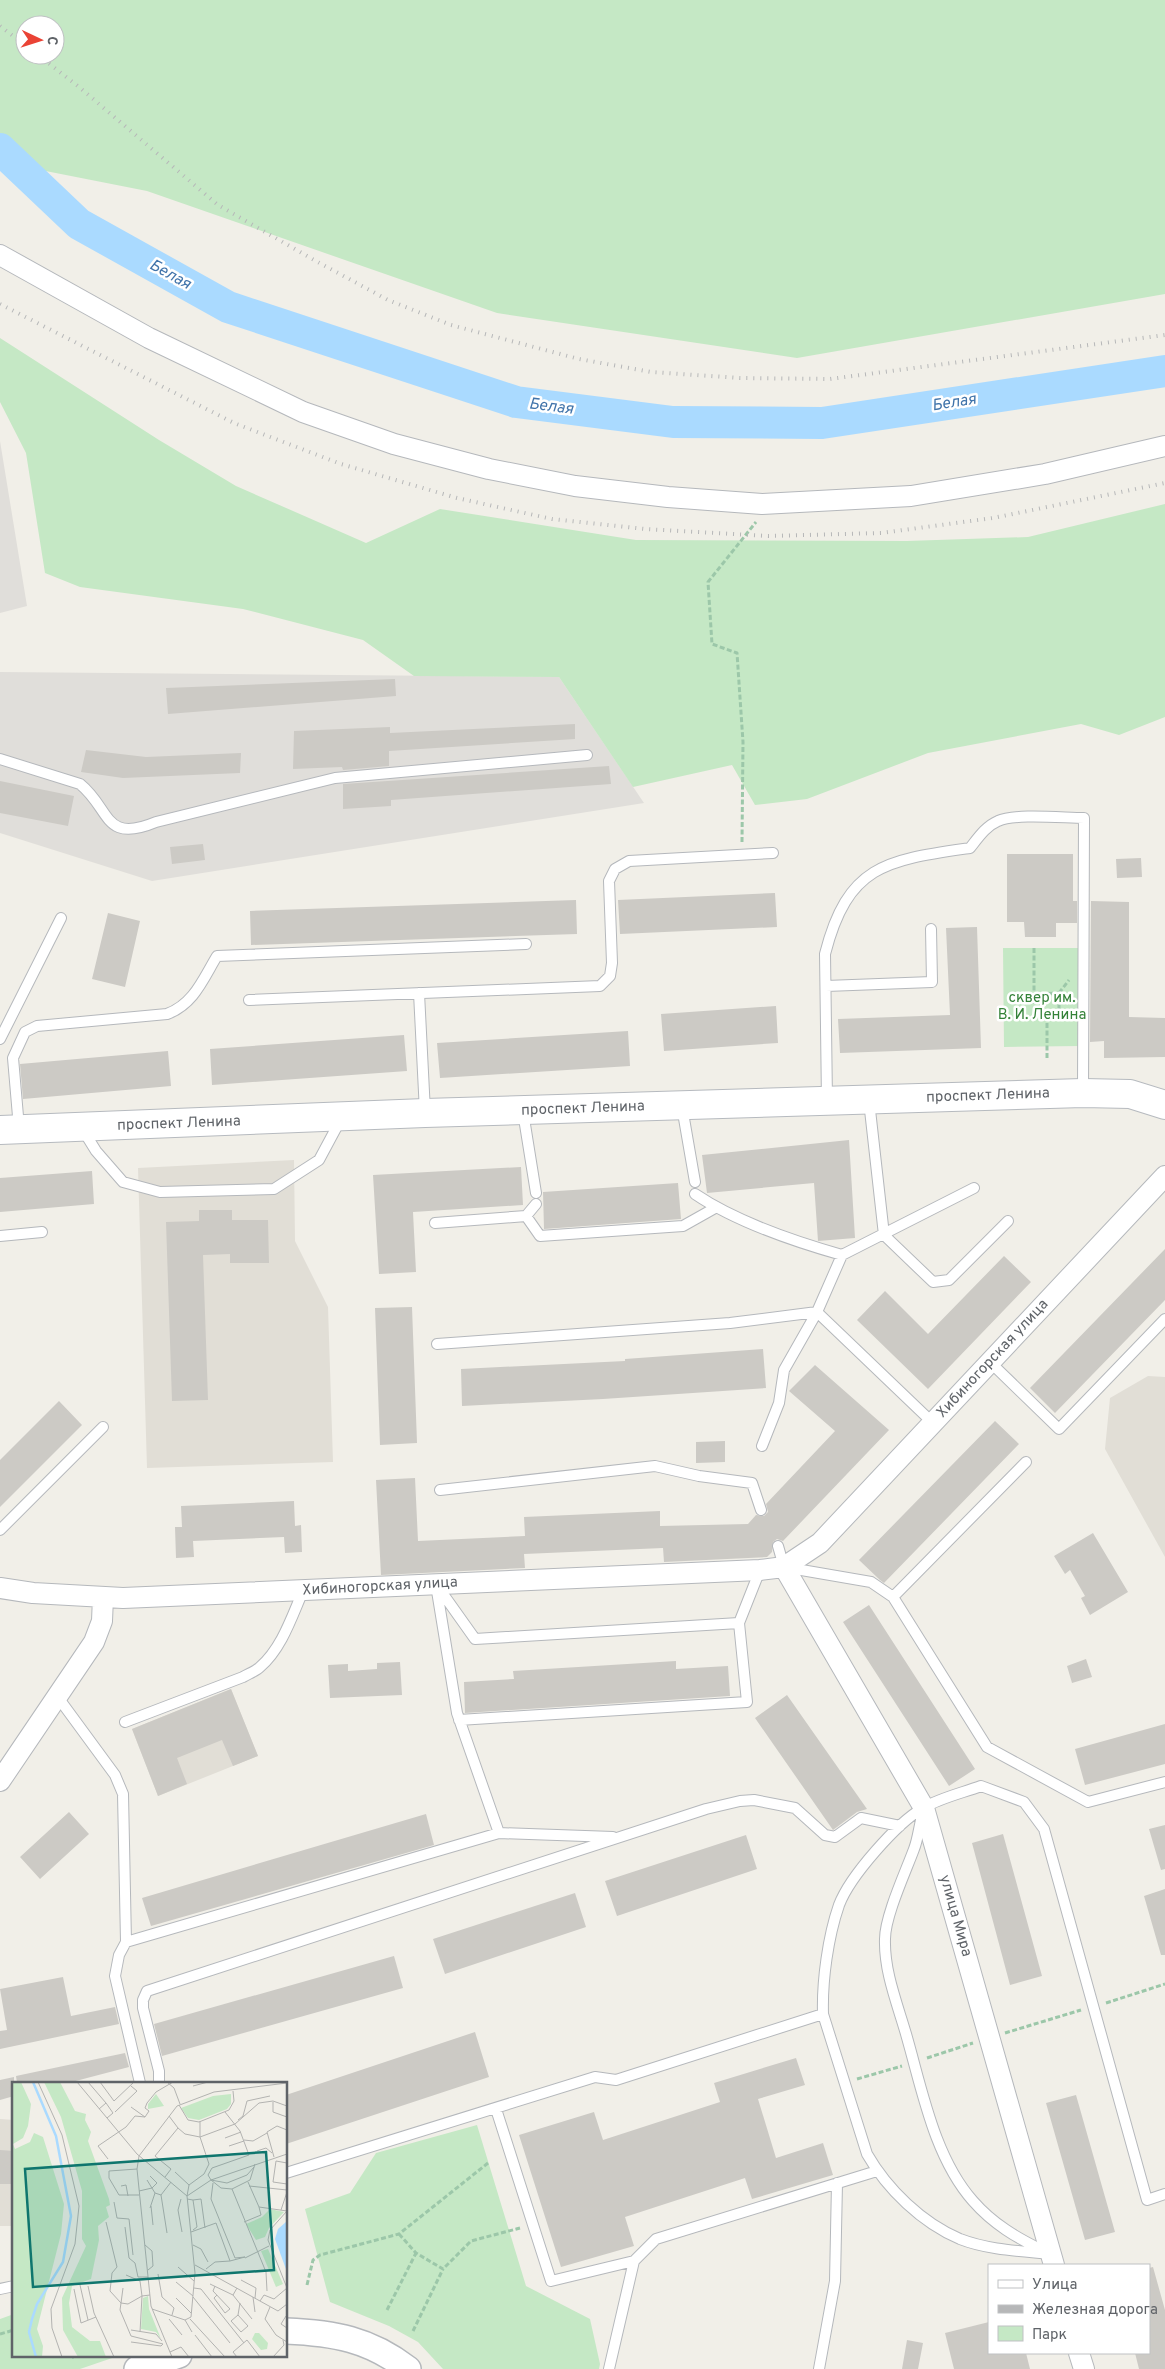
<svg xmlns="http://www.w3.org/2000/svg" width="1165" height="2369" font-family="Overpass,sans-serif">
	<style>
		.industrial { fill: #e0deda }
		.education { fill: #e1ded6 }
		.green { fill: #c5e8c5; fill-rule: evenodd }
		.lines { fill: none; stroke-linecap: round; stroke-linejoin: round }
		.river { stroke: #aadaff; stroke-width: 32 }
		.building { fill: #cccac5 }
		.service-casing { stroke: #b5b8bc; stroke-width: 12 }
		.minor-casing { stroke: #b5b8bc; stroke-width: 22 }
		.tertiary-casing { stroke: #b5b8bc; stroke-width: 28 }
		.secondary-casing { stroke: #b6babf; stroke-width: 30 }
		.path { stroke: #9cc7a9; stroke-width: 3; stroke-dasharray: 5 2.5; stroke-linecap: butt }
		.service { stroke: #fff; stroke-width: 10 }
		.minor { stroke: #fff; stroke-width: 20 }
		.tertiary { stroke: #fff; stroke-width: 25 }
		.secondary { stroke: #fff; stroke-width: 28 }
		.rail { stroke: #b6b7b8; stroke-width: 4; stroke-dasharray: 1 6; stroke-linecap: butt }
		.labels { text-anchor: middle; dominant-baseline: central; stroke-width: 5; stroke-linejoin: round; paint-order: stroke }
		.park-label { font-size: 15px; fill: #348238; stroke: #fff }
		.street-label { font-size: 15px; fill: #5f6368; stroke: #fff }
		.water-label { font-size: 16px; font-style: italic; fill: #4174aa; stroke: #fff }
		.inset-river { fill: none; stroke: #aadaff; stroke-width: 2.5 }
		.inset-road { fill: none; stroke: #b3b3b1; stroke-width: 1 }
		.view { fill: #0f766e; fill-opacity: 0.15; stroke: #0f766e; stroke-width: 2.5 }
		.inset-edge { fill: none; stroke: #5f6368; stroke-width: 2.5 }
	</style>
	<rect width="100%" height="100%" fill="#f1efe8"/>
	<path class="industrial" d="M 0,441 L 27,606 L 0,613 Z
		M 0,672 L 559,677 L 644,803 L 152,881 L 0,833 Z"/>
	<path class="education" d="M 294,1160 L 295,1241 L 328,1307 L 333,1462 L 147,1468 L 138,1168 Z
		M 1148,1376 L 1165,1377 L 1165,1557 L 1105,1449 L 1110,1398 Z
		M 231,1689 L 258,1756 L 158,1796 L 132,1729 Z
		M 0,2119 L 14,2120 L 14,2226 L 0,2226 Z"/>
	<path class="green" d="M 0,0 L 1165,0 L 1165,294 L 797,358 L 497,313 L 147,191 L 0,162 ZM 25,25 L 55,25 L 55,55 L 25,55 Z
		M 0,338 L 159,440 L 236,486 L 366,543 L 440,509 L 636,540 L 907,541 L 1028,537 L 1165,504 L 1165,717 L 1119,735 L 1081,724 L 928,753 L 807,799 L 755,805 L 732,765 L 633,787 L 559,677 L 414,676 L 363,640 L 243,609 L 80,587 L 45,573 L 26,453 L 0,402 Z
		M 1003,948 L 1080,948 L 1081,1046 L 1004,1047 Z
		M 477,2125 L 526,2286 L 590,2319 L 600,2364 L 599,2369 L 443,2369 L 418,2342 L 389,2326 L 330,2302 L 305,2209 L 350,2193 L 376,2153 Z
		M 14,2314 L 14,2355 L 121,2355 L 80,2369 L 0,2369 L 0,2319 Z"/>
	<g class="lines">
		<path class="river" d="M 0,149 L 79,224 L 228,307 L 516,402 L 673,422 L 822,423 L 1165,371"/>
	</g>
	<path class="building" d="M 395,679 L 396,696 L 168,714 L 166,688 Z
		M 575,724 L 575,739 L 389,751 L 389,766 L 343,770 L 342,767 L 293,769 L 294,731 L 390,727 L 390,733 Z
		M 86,750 L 146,757 L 241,753 L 240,773 L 123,778 L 81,772 Z
		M 609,766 L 611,784 L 391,800 L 391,806 L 343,809 L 343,784 Z
		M 0,781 L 74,796 L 68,826 L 0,813 Z
		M 203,844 L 205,860 L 172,864 L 170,847 Z
		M 1007,854 L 1073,854 L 1073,901 L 1077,901 L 1077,923 L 1056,923 L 1056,937 L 1025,937 L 1024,922 L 1007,922 Z
		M 1141,858 L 1142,877 L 1117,878 L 1116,859 Z
		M 775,893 L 777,927 L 620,934 L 618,900 Z
		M 576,900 L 577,934 L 251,945 L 250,911 Z
		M 1091,901 L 1129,902 L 1129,1017 L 1165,1018 L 1165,1057 L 1104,1058 L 1104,1041 L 1090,1042 Z
		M 108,913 L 140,921 L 125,987 L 92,979 Z
		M 977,927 L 981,1048 L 840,1053 L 838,1019 L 950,1015 L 946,928 Z
		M 776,1006 L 778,1043 L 664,1051 L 661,1014 Z
		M 628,1031 L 630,1066 L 440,1078 L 437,1043 Z
		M 404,1035 L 407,1071 L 212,1085 L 210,1049 Z
		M 168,1051 L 171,1086 L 23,1099 L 20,1064 Z
		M 849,1140 L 855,1238 L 818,1241 L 814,1183 L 707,1193 L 702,1155 Z
		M 521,1167 L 523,1205 L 413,1212 L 416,1272 L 379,1274 L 373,1175 Z
		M 92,1171 L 94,1204 L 0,1212 L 0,1178 Z
		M 678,1183 L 681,1219 L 544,1229 L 543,1192 Z
		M 199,1210 L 232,1210 L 232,1220 L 268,1220 L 269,1263 L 230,1263 L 230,1254 L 203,1255 L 208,1400 L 172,1401 L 166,1222 L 199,1221 Z
		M 1165,1249 L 1165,1300 L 1055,1413 L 1030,1388 Z
		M 1004,1256 L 1031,1282 L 928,1389 L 857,1320 L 885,1291 L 928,1334 Z
		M 412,1307 L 417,1443 L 380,1445 L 375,1308 Z
		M 763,1349 L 766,1388 L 603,1399 L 462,1406 L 461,1369 L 625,1361 L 625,1359 Z
		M 815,1365 L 889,1430 L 783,1541 L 777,1539 L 773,1542 L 772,1552 L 767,1557 L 664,1562 L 663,1548 L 524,1554 L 525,1568 L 381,1575 L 376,1480 L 415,1478 L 418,1541 L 525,1536 L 524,1517 L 660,1511 L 660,1526 L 748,1524 L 756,1515 L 764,1516 L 768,1512 L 766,1504 L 835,1431 L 789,1391 Z
		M 59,1401 L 82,1425 L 0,1507 L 0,1460 Z
		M 995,1421 L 1019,1444 L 884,1583 L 880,1580 L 859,1560 Z
		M 725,1441 L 725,1462 L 696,1463 L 696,1442 Z
		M 294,1501 L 295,1526 L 301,1525 L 302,1552 L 285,1553 L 284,1537 L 193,1541 L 194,1557 L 176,1558 L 175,1527 L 182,1527 L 181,1506 Z
		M 1093,1533 L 1128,1592 L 1090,1615 L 1081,1598 L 1085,1596 L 1070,1570 L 1065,1574 L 1054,1556 Z
		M 869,1605 L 975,1769 L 949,1786 L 843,1622 Z
		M 1086,1659 L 1092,1677 L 1072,1683 L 1067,1666 Z
		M 676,1661 L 676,1669 L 728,1666 L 730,1696 L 465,1713 L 464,1682 L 514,1679 L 513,1671 Z
		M 400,1662 L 402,1695 L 330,1698 L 328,1665 L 348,1664 L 348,1671 L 377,1669 L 377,1663 Z
		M 231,1689 L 258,1756 L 233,1766 L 222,1740 L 177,1758 L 187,1784 L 158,1796 L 132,1729 Z
		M 787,1695 L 867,1809 L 857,1812 L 833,1830 L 755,1718 Z
		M 1165,1724 L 1165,1764 L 1085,1785 L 1075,1749 Z
		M 69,1812 L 89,1834 L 40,1879 L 20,1857 Z
		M 426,1814 L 434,1845 L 151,1926 L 142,1898 Z
		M 1165,1825 L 1165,1869 L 1161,1870 L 1149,1829 Z
		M 1003,1834 L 1042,1976 L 1010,1985 L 972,1843 Z
		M 746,1835 L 757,1869 L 617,1916 L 605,1881 Z
		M 1165,1889 L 1165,1955 L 1161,1955 L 1144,1896 Z
		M 575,1893 L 586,1927 L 445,1974 L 433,1939 Z
		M 394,1956 L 403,1988 L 162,2056 L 154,2024 Z
		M 63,1977 L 71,2016 L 115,2007 L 119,2024 L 0,2049 L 0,2031 L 7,2030 L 0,1989 Z
		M 475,2032 L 489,2077 L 286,2144 L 286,2095 Z
		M 125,2053 L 129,2067 L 68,2083 L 17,2083 L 16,2076 Z
		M 796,2058 L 805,2085 L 758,2099 L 776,2158 L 823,2143 L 833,2175 L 752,2199 L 745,2178 L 625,2217 L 634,2246 L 561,2267 L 519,2135 L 594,2112 L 603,2140 L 720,2102 L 714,2083 Z
		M 14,2077 L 14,2096 L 0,2100 L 0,2080 Z
		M 1076,2095 L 1115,2232 L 1085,2240 L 1046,2103 Z
		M 0,2150 L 14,2151 L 14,2184 L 0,2184 Z
		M 1153,2267 L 1165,2310 L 1165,2369 L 1139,2369 L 1135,2353 L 1149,2353 L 1149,2268 Z
		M 989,2322 L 989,2353 L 1026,2353 L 1030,2369 L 954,2369 L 945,2333 Z
		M 907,2340 L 923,2343 L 918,2369 L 902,2369 Z"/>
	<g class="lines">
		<g class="service-casing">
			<path id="service" d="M 0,759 L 80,784 C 111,809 103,844 156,822 L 335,778 L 587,755
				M 826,986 L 932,982 L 931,929
				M 419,993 L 425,1112
				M 249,1000 L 600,986 L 610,976 L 612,963 L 609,881 L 615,869 L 629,861 L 773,853
				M 0,1039 L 61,918
				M 827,1100 L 825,954 C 848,864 887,860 970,848 C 978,838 986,826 998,821 C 1015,813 1064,818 1084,818 L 1083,1091
				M 869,1101 L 884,1235 L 933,1282 L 949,1280 L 1008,1221
				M 682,1107 L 695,1182
				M 523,1112 L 536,1193
				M 19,1128 L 13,1058 L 25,1032 L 37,1026 L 167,1014 C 194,1004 203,979 217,956 L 526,944
				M 83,1130 L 96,1151 L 123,1182 L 160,1192 L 274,1189 L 319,1160 L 341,1119
				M 695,1194 C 735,1221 796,1242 842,1255
				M 526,1216 L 540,1236 L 683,1226 L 715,1208
				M 435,1223 L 526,1216 L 536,1204
				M 0,1236 L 42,1232
				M 437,1344 L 730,1323 L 817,1312
				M 990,1362 L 1059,1429 L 1165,1319
				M 933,1423 L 817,1312 L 842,1255 L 974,1188
				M 762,1446 L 779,1403 L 784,1370 L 817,1312
				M 1026,1462 L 893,1597 L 987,1747 L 1088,1802 L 1165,1782
				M 440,1490 L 655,1466 L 699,1476 L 752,1483 L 761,1510
				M 0,1530 L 103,1427
				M 778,1546 L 784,1567 L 871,1582 L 893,1597
				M 438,1587 L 475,1639 L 739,1623 L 760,1570
				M 57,1696 L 115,1775 L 123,1794 L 126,1942
				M 459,1720 L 747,1702 L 739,1623
				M 125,1722 L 243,1677 C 248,1674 256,1671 260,1667 C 282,1648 292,1616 303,1591
				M 922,1816 C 919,1827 918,1839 914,1849 C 906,1871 885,1916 885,1939 C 884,1971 897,2003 906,2034 C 922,2089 934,2157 973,2201 C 993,2224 1017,2238 1044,2251
				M 499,1833 L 613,1837
				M 140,2083 L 115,1976 L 119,1955 L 126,1942 L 499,1833 L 457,1713 L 436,1585
				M 159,2083 L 159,2071 L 143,2008 L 143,2000 L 147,1991 L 706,1809 L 740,1801 L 754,1800 L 795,1808 L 825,1835 L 835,1837 L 861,1818 L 900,1826
				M 496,2109 L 551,2281 L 634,2261
				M 286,2173 L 595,2077 L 616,2080 L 823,2014
				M 1051,2254 C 1021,2251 988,2250 960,2239 C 922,2223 887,2189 867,2154 L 823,2014 C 822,1980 828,1937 839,1905 C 850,1876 897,1823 923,1808 C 940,1798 962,1793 981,1786 L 1024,1802 L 1044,1829 L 1147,2200 L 1165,2194
				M 0,2289 L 14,2286
				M 609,2369 L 634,2261 L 656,2239 L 877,2171
				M 819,2369 L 835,2281 L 837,2183"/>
		</g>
		<g class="minor-casing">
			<path id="minor" d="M 0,255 L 149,338 L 303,412 L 394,444 L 489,469 L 575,486 L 668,497 L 762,504 L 911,496 L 1045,474 L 1165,446
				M 784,1567 L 924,1808 L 1054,2265
				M 0,1588 L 33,1593 L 123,1598 L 760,1570 L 784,1567 L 820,1543 L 1165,1176
				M 0,1781 L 94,1642 L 102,1621 L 103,1597
				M 1079,2353 L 1084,2369"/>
		</g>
		<g class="tertiary-casing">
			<path id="tertiary" d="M 286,2331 C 334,2333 369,2339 408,2369
				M 137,2369 L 179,2355"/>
		</g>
		<g class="secondary-casing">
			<path id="secondary" d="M 0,1130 L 425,1113 L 1083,1093 L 1130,1094 L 1165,1105"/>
		</g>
		<path class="path" d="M 742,842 L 743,742 L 737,653 L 712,644 L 708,582 L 756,522
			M 1034,948 L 1034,994 L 1059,993 L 1059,1014 L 1035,1015 L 1034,994
			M 1059,993 L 1069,980
			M 1047,1058 L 1047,1014
			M 1106,2003 L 1165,1984
			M 1005,2033 L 1081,2010
			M 927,2058 L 973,2043
			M 857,2079 L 902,2066
			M 399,2234 L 416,2253 L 443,2269 L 471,2241 L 520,2228
			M 307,2285 L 313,2260 L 320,2255 L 399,2234 L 488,2163
			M 387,2310 L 416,2253
			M 413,2331 L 443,2269
			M 0,2334 L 14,2330
			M 71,2355 L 74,2358"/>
		<use href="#service" class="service"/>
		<use href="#minor" class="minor"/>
		<use href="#tertiary" class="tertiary"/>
		<use href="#secondary" class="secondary"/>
		<path class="rail" d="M 0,26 L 25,45
			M 38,55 L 79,87 L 218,205 L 314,260 L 388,300 L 451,325 L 579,359 L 651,372 L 740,378 L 830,379 L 1165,335
			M 0,304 L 234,423 L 341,464 L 457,498 L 552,519 L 645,529 L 768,536 L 881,533 L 993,518 L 1165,483"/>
	</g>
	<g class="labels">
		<g class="park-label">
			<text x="1042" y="998">сквер им.<tspan x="1042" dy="17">В. И. Ленина</tspan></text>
		</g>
		<g class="street-label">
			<text transform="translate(988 1096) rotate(-2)">проспект Ленина</text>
			<text transform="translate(583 1109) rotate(-2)">проспект Ленина</text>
			<text transform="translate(179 1124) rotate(-2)">проспект Ленина</text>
			<text transform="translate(993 1359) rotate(-47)">Хибиногорская улица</text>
			<text transform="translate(380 1587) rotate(-3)">Хибиногорская улица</text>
			<text transform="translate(955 1916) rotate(74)">улица Мира</text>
		</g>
		<g class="water-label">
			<text transform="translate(170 275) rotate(29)">Белая</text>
			<text transform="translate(954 403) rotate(-9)">Белая</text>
			<text transform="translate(551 407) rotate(7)">Белая</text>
		</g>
	</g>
	<g transform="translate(12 2082)">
		<rect width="275" height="275" fill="#f1efe8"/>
		<path d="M 0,0 L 9,0 L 19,22 L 16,44 L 11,56 L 1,62 L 3,67 L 18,60 L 22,51 L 31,55 L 52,122 L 49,152 L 25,247 L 31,264 L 30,275 L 0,275 ZM 32,0 L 48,0 L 63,29 L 74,32 L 73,38 L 79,50 L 76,59 L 97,117 L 98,123 L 94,125 L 97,135 L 86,144 L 87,158 L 79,197 L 60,204 L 57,221 L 60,245 L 78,259 L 88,259 L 94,275 L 66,275 L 51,248 L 50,216 L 74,164 L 70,157 L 70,109 L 49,35 ZM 144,12 L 152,24 L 136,27 L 136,22 ZM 219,12 L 219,22 L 215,27 L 187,38 L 176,36 L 169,26 L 201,14 ZM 258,127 L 272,130 L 257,146 L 253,155 L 244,158 L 234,142 L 250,135 ZM 256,167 L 271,202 L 264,205 L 249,169 ZM 136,214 L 137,227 L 149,257 L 144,250 L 129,247 L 131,216 ZM 243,251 L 247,251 L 256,261 L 255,267 L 249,268 L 240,257 Z" fill="#c5e8c5"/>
		<path d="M 275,139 L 275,190 L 263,157 L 266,147 Z" fill="#aadaff"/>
		<path class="inset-river" d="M 21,0 L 44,54 L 59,134 L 51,180 L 25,222 L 20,237 L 17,250 L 24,275"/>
		<path class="inset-road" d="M 26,0 L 50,53 L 67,124 L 63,162 L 39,227 L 40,246 L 50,275M 65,0 L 125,72 L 175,114M 76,0 L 94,21 L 87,27M 88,0 L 102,19 L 122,0M 155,0 L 162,6 L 168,22M 181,4 L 196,0M 261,20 L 261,30 L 275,35M 94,21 L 101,31 L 95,36M 167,23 L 176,38 L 187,40 L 217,28 L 222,19 L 221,9M 119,25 L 133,35M 103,30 L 125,9 L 119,4M 213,30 L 228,49 L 237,73 L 200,86 L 196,93 L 199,98 L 209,106 L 220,107 L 238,98 L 243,82M 226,38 L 231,34 L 235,19 L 258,14M 166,46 L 173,52 L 188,55 L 223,42 L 247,21 L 261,19 L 275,24M 213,56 L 229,50M 232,58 L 241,59 L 255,51M 217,64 L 232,59M 245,69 L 254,66 L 260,71M 262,75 L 255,50 L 265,44 L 275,48M 96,77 L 86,64 L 114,45 L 123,34 L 133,35 L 137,29 L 133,26 L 135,21 L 144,10 L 161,0M 275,81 L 264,79 L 261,100 L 275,102M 125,87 L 97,89 L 97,96 L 107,113 L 127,113M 163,90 L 177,103 L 192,92 L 197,82 L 188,55 L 188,39M 153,95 L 159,87 L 143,74 L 166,46 L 157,34M 135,98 L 143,111 L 149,113 L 159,100M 199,98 L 215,101 L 235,93 L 242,85M 236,100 L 247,125 L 275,129M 109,104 L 114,103 L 116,114M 237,104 L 275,108M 220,107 L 254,190 L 255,209M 127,109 L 140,106 L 145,101 L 138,94M 149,113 L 155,151M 175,114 L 199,98 L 275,72M 169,117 L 166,128 L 170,150M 175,117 L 181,118 L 185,145 L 181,148M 181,118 L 189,117 L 193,146M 102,120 L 105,136 L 117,137 L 121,173M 139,124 L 141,143M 138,126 L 143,111M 269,128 L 275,110M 275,129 L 258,148 L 256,158 L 275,206M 94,140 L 105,185 L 100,191 L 98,209 L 109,221 L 108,228 L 119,254 L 151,262M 232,140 L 249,133 L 247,125M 113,145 L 117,176 L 123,181 L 126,195 L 136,195M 179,150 L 204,141 L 218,179 L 233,175 L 223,176 L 199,117 L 201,101M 133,163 L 140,169 L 141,184 L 136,188M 181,163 L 189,167 L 196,180M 233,176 L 257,164M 183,183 L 266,229 L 275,222M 166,185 L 182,199M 194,187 L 203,180 L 218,179M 146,192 L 150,215 L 162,226 L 160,233M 229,198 L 244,206 L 243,216M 164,200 L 181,214M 198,202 L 221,213M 68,203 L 76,238M 76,204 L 82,231 L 102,275M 203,204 L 201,209 L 218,227 L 213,231 L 202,216 L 205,213M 111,206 L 109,221 L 116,222 L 130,214 L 128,199 L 114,193M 182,206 L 189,207 L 232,261M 225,206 L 221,213 L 240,237M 62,207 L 69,241 L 84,235M 181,215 L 218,261M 241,215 L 243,230M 164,216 L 179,231M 248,219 L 252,213 L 262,217 L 275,206M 258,225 L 253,237 L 264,253 L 275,260M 140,227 L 173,238 L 180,250M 226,233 L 219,239 L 229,250 L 236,244 L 226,233 L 228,221M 274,234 L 269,242 L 275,246M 157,237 L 170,253M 178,237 L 213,275M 173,238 L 179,235 L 183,191 L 175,114 L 177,103M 119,248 L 144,252 L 150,259M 128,250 L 130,214 L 138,213M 183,253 L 200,275M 119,260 L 149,264 L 151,262M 158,270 L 169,265 L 177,275M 160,275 L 139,224 L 125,87 L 127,74 L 165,24 L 202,10 L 275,1M 225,275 L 221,270 L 235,258 L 248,275M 261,275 L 272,263 L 271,258"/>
		<path class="view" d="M 254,70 L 262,188 L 21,205 L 13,87 Z"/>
		<rect width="275" height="275" class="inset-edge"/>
	</g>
	<rect x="988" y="2264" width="162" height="90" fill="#ffffff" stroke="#bfc1c3"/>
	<rect x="998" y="2280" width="25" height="8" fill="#ffffff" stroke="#bfc1c3"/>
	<text x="1032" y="2289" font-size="15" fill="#5f6368">Улица</text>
	<rect x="998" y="2305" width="25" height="8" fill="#b6b7b8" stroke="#bfc1c3"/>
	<text x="1032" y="2314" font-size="15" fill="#5f6368">Железная дорога</text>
	<rect x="998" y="2326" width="25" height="15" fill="#c5e8c5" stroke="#bfc1c3"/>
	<text x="1032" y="2339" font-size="15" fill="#5f6368">Парк</text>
	<g transform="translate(40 40) rotate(94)"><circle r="24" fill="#ffffff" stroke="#bfc1c3"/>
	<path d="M0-4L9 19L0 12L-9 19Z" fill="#ea4335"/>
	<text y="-8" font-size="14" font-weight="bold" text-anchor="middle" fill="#5f6368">С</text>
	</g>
</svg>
